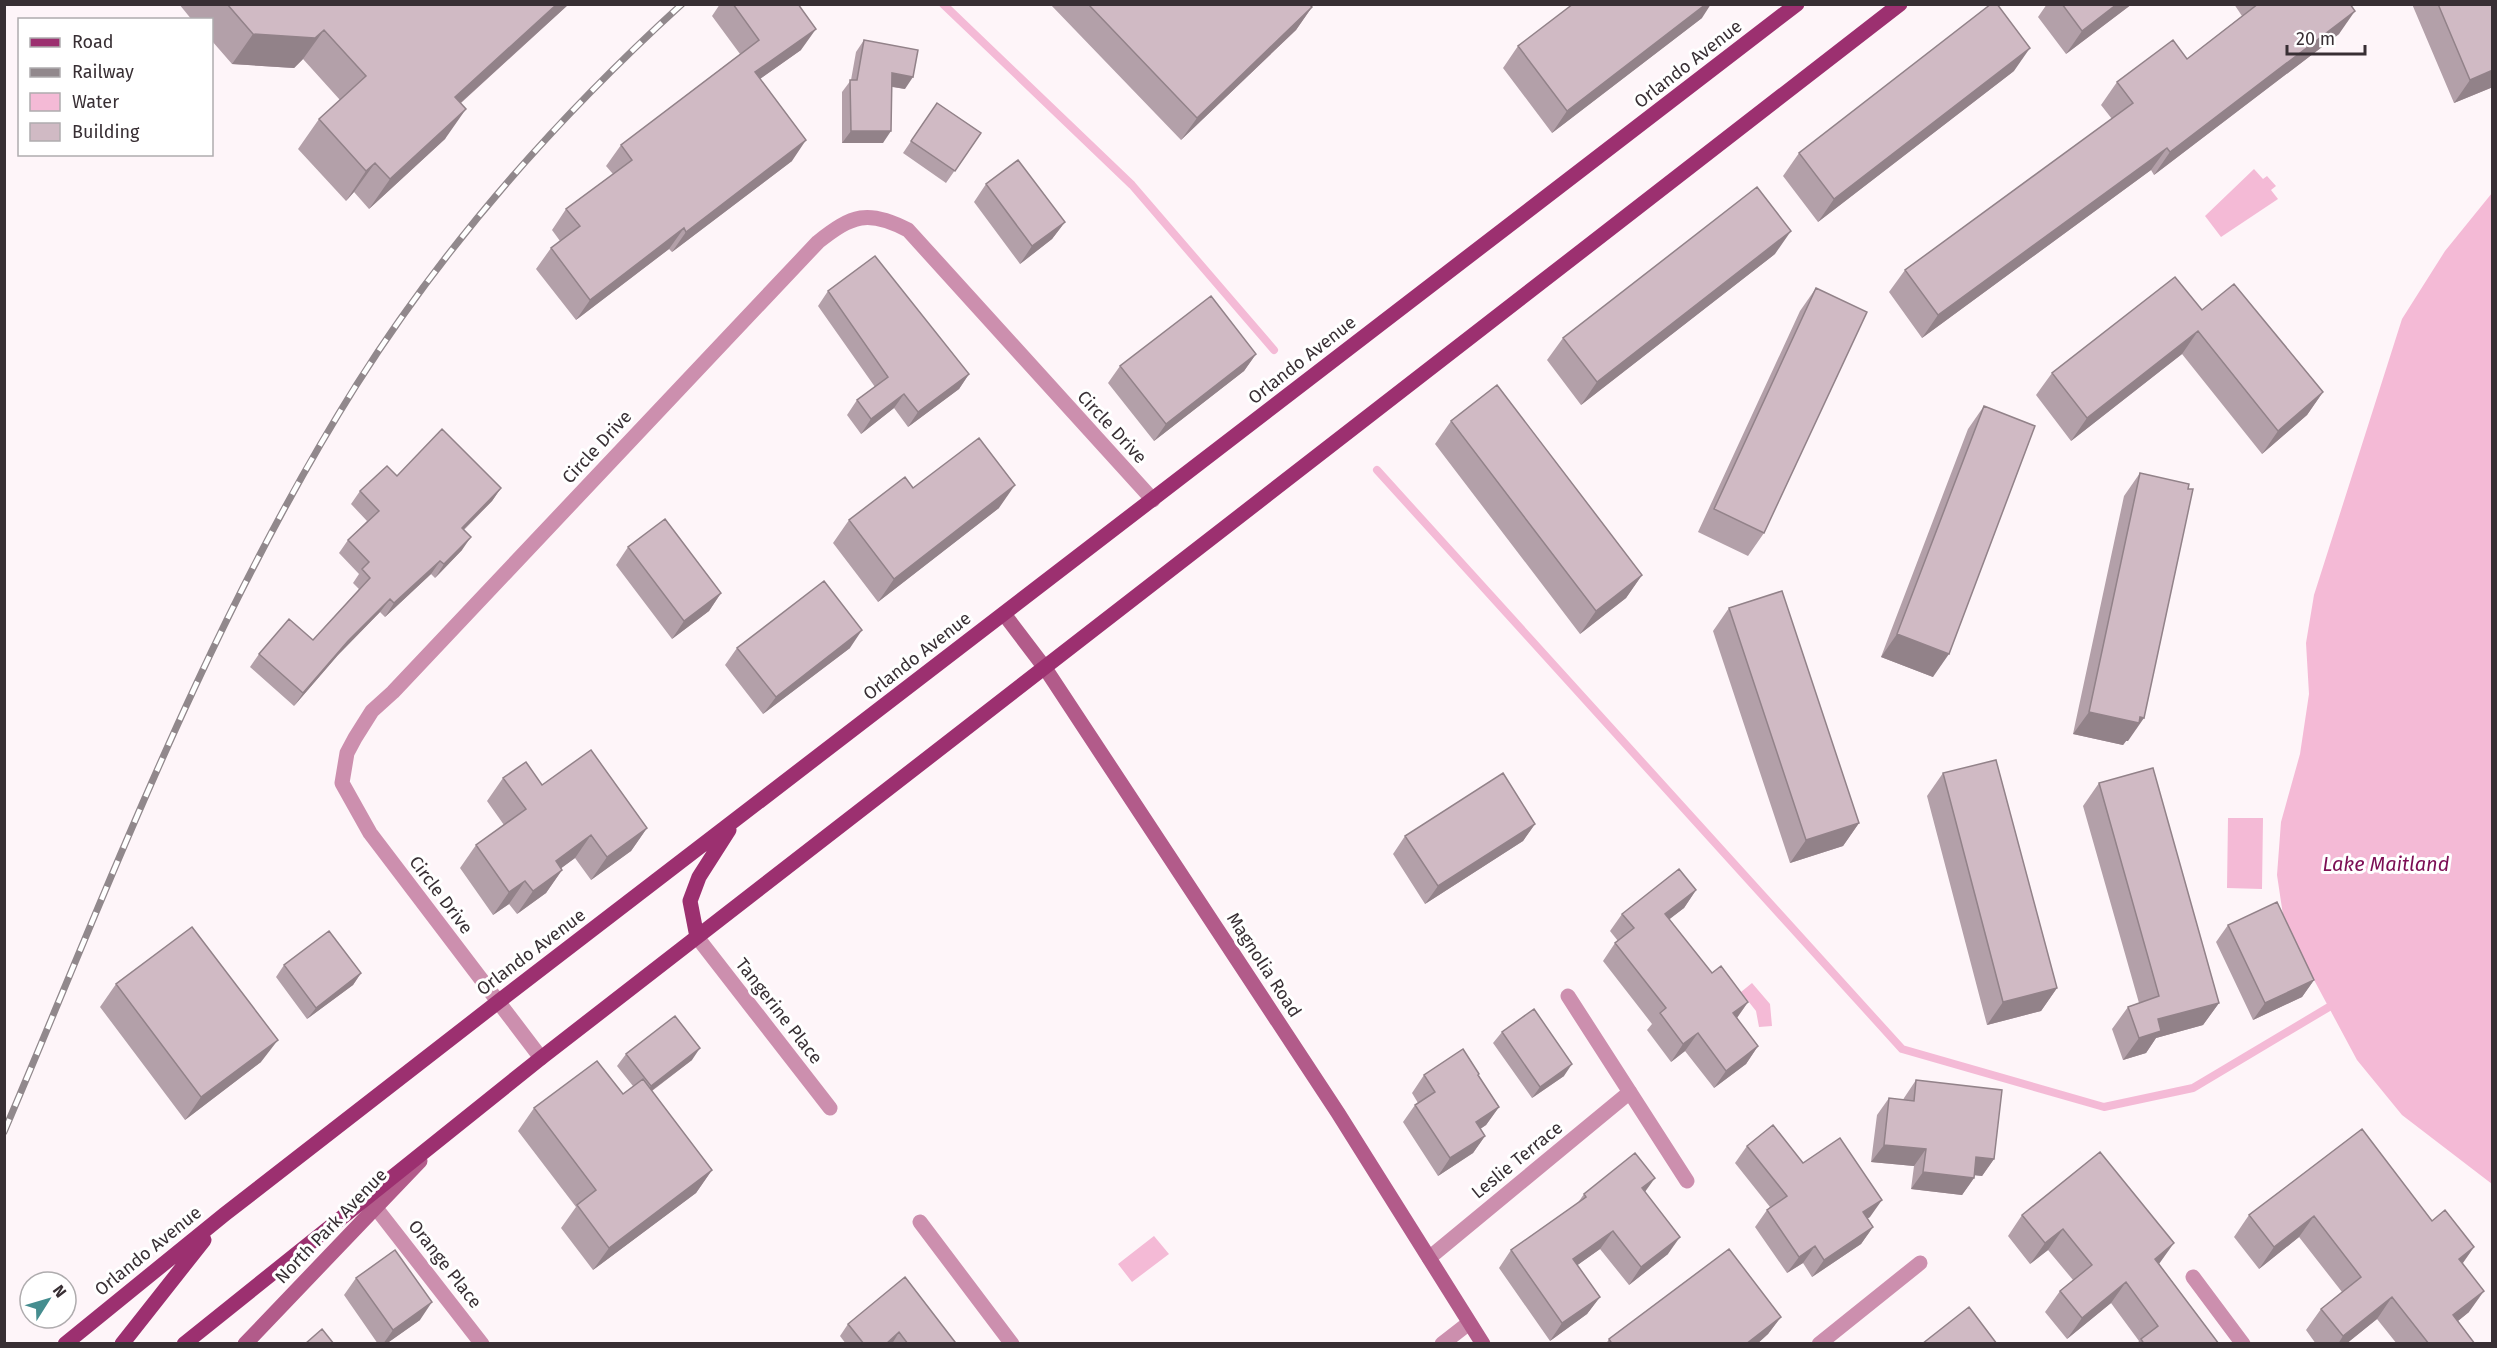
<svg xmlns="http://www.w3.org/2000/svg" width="2497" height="1348" font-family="'Fira Sans',sans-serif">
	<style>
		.water { fill: #f4bad6 }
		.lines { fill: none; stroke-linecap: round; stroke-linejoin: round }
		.stream { stroke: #f4bad6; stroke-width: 8 }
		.street { stroke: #cc8fae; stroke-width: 15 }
		.secondary { stroke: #b25b8a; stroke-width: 15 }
		.primary { stroke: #9c3070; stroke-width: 15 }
		.rail-casing { stroke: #91888c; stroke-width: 7 }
		.rail { stroke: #fff; stroke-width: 4.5; stroke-dasharray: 14; stroke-linecap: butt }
		.wall { fill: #b3a0a9 }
		.shaded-wall { fill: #928289 }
		.building { fill: #d0bac4; stroke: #928289; stroke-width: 1.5 }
		.labels { text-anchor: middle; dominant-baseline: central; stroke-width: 6; stroke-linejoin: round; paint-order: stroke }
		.street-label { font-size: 18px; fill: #382f34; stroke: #fff }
		.water-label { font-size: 20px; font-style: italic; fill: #7c0e54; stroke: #fff }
	</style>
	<rect width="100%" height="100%" fill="#fef5f9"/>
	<path class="water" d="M 2254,169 L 2263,179 L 2267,176 L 2276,186 L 2271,190 L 2278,199 L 2221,237 L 2205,216 Z
		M 2492,193 L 2492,1184 L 2402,1115 L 2357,1060 L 2313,978 L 2283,915 L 2277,875 L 2281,822 L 2300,754 L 2309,694 L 2306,643 L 2314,595 L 2402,319 L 2445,251 Z
		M 2228,818 L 2263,818 L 2262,889 L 2227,888 Z
		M 1752,983 L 1770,1004 L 1772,1026 L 1759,1027 L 1756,1011 L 1741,992 Z
		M 1154,1236 L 1169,1254 L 1132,1282 L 1118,1264 Z"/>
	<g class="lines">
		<path class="stream" d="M 943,4 L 1132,185 L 1274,350
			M 1377,470 L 1902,1049 L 2104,1107 L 2193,1088 L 2329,1007"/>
		<path class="street" d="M 697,937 L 830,1108
			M 1568,996 L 1687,1181
			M 541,1058 L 370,833 L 342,783 L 347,753 L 355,738 L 372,711 L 393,692 L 818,242 C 852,215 868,209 908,230 L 1153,500
			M 376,1208 L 482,1344
			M 920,1222 L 1012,1344
			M 1429,1258 L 1630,1092
			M 2193,1277 L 2243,1344
			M 1442,1344 L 1469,1323
			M 1819,1344 L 1920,1263"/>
		<path class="secondary" d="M 1004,614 L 1045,668 L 1338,1113 L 1483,1344
			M 245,1344 L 420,1161"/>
		<path class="primary" d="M 697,937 L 690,901 L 699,877 L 729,830
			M 65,1344 L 225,1214 L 498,1002 L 1797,4
			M 122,1344 L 204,1240
			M 184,1344 L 541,1058 L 1900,4"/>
		<g class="rail-casing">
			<path id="rail" d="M 4,1132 C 112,878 210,618 357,384 C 446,243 559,116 682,4"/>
		</g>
		<use href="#rail" class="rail"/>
	</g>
	<path class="wall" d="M 179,4 L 569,4 L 461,103 L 445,139 L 369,209 L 354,192 L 346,201 L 298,149 L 319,119 L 340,100 L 303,59 L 294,68 L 232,64 L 212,41 L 212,20 L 192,20 Z
		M 720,4 L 798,4 L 801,50 L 760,79 L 792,161 L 672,252 L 669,249 L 576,320 L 536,269 L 551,248 L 560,241 L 552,230 L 566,209 L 613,174 L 606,166 L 621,145 L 740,54 L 712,16 Z
		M 1050,4 L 1309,4 L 1312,7 L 1296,30 L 1181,140 Z
		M 2047,4 L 2132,4 L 2066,54 L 2038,17 Z
		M 2234,4 L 2350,4 L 2339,34 L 2154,175 L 2151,170 L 1922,338 L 1889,292 L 1905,270 L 2112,119 L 2101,105 L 2117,82 L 2187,59 L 2242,16 Z
		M 2412,4 L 2493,4 L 2493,87 L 2454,103 Z
		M 1702,18 L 1552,133 L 1503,68 L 1518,46 Z
		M 864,40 L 905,89 L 892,87 L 883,143 L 842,143 L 842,92 L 851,80 L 856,52 Z
		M 2014,71 L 1818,222 L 1783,176 L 1799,153 Z
		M 937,103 L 981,133 L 946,183 L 903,153 Z
		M 986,184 L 1065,222 L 1052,239 L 1020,264 L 974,202 Z
		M 1775,254 L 1581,405 L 1547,360 L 1563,338 Z
		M 1816,288 L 1764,533 L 1748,556 L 1698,532 L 1800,311 Z
		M 828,291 L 969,374 L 959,389 L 908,427 L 894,408 L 861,434 L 847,415 L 857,400 L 875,387 L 818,306 Z
		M 2202,310 L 2323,392 L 2307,415 L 2262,454 L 2182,354 L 2071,441 L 2036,395 L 2052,373 Z
		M 1256,354 L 1244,371 L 1154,441 L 1108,383 L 1120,366 Z
		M 1984,406 L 1933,677 L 1881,657 L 1968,429 Z
		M 1451,421 L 1642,575 L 1626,598 L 1580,634 L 1435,444 Z
		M 2140,473 L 2128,741 L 2126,741 L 2123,745 L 2073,734 L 2124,496 Z
		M 397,476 L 501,488 L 492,501 L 464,530 L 462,550 L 435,578 L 431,574 L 385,617 L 380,612 L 338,655 L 294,706 L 250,667 L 259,654 L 313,640 L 359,589 L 353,583 L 359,574 L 339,553 L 348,540 L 367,521 L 351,504 L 360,491 Z
		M 913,488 L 999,508 L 878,602 L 833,543 L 849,520 Z
		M 628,547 L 721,593 L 709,611 L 672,639 L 616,565 Z
		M 1729,608 L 1859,823 L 1843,846 L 1790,863 L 1713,631 Z
		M 737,648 L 850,648 L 763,714 L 725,665 Z
		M 1943,773 L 2057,988 L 2041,1011 L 1987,1025 L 1927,796 Z
		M 503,778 L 542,785 L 647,828 L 631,851 L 591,880 L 575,858 L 561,868 L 562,870 L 546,893 L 517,914 L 509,904 L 493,915 L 460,868 L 476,845 L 504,825 L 487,801 Z
		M 2099,783 L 2219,1003 L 2203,1025 L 2156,1038 L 2146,1053 L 2123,1060 L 2112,1029 L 2128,1007 L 2139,1003 L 2083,806 Z
		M 1535,824 L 1523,841 L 1425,904 L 1393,854 L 1405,836 Z
		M 1696,890 L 1684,908 L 1669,919 L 1712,973 L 1748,1002 L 1737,1018 L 1758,1046 L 1746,1064 L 1714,1088 L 1685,1051 L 1671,1062 L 1647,1030 L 1652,1024 L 1603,961 L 1615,943 L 1618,941 L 1610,931 L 1622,914 Z
		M 2228,925 L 2314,980 L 2302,997 L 2253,1020 L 2216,942 Z
		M 284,965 L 361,973 L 353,985 L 307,1019 L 276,977 Z
		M 116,984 L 261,1062 L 185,1120 L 100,1007 Z
		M 1502,1032 L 1564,1076 L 1532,1098 L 1493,1043 Z
		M 626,1054 L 692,1060 L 652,1091 L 712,1170 L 696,1193 L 593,1270 L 561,1228 L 576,1207 L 518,1131 L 534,1108 L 623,1094 L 633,1086 L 617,1066 Z
		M 1424,1075 L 1478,1076 L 1499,1107 L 1486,1125 L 1480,1129 L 1485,1136 L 1473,1153 L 1438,1176 L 1403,1122 L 1415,1105 L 1418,1103 L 1412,1093 Z
		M 1916,1080 L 1994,1159 L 1982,1176 L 1974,1175 L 1974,1178 L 1962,1195 L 1911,1189 L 1914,1166 L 1871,1162 L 1877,1115 L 1889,1098 L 1903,1100 L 1904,1098 Z
		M 2362,1129 L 2432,1221 L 2474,1247 L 2463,1263 L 2469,1312 L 2458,1321 L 2475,1344 L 2397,1344 L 2377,1319 L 2346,1344 L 2316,1344 L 2306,1330 L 2321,1309 L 2342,1292 L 2299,1237 L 2259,1269 L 2234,1237 L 2249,1215 Z
		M 1747,1146 L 1803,1163 L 1870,1217 L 1867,1218 L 1873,1227 L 1861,1244 L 1812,1277 L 1803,1263 L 1787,1273 L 1755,1227 L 1767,1210 L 1770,1207 L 1735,1163 Z
		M 2100,1152 L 2159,1264 L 2219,1344 L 2137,1344 L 2139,1341 L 2111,1303 L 2067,1339 L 2045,1312 L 2060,1291 L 2073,1280 L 2048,1250 L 2030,1264 L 2008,1236 L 2022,1215 Z
		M 1645,1192 L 1668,1254 L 1629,1285 L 1600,1249 L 1577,1265 L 1600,1297 L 1587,1314 L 1550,1341 L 1499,1268 L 1511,1250 L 1577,1204 L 1584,1194 Z
		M 356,1278 L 420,1320 L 386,1344 L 378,1344 L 344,1295 Z
		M 1781,1317 L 1768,1334 L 1757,1344 L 1606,1344 L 1609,1339 Z
		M 848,1324 L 955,1342 L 954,1344 L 846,1344 L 840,1336 Z"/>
	<path class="shaded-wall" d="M 557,4 L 569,4 L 434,127 L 455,97 Z
		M 1706,4 L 1711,4 L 1702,18 L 1552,133 L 1567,111 Z
		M 2117,4 L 2132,4 L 2066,54 L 2082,31 Z
		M 1312,7 L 1296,30 L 1181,140 L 1197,118 Z
		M 2355,11 L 2339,34 L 2154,175 L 2170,152 Z
		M 816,29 L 801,50 L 740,93 L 755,72 Z
		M 324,30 L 303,59 L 294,68 L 232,64 L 253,34 Z
		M 2030,48 L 2014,71 L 1818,222 L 1834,199 Z
		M 2493,70 L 2493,87 L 2454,103 L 2470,80 Z
		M 892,73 L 913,77 L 905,89 L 883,85 Z
		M 466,109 L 445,139 L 369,209 L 390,179 Z
		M 851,131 L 891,131 L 883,143 L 842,143 Z
		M 806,140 L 792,161 L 672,252 L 686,232 Z
		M 2167,148 L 2151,170 L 1922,338 L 1938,315 Z
		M 375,163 L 354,192 L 346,201 L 366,171 Z
		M 1065,222 L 1052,239 L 1020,264 L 1032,246 Z
		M 684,228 L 669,249 L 576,320 L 590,300 Z
		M 1791,231 L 1775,254 L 1581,405 L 1597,382 Z
		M 2198,331 L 2182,354 L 2071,441 L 2087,418 Z
		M 1256,354 L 1244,371 L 1154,441 L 1166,424 Z
		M 969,374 L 959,389 L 908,427 L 918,412 Z
		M 2323,392 L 2307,415 L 2262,454 L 2278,431 Z
		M 904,394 L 894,408 L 861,434 L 871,419 Z
		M 1015,485 L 999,508 L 878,602 L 894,579 Z
		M 501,488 L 492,501 L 452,541 L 462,528 Z
		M 471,537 L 462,550 L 435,578 L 444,564 Z
		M 440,561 L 431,574 L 385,617 L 394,603 Z
		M 1642,575 L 1626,598 L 1580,634 L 1596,611 Z
		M 721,593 L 709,611 L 672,639 L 684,621 Z
		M 390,599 L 380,612 L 338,655 L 294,706 L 303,693 L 348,641 Z
		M 862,630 L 850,648 L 763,714 L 776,697 Z
		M 1897,634 L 1949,654 L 1933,677 L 1881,657 Z
		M 2089,712 L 2140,717 L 2144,718 L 2128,741 L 2126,741 L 2123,745 L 2073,734 Z
		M 1859,823 L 1843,846 L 1790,863 L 1806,840 Z
		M 1535,824 L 1523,841 L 1425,904 L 1438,886 Z
		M 647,828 L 631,851 L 591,880 L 607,857 Z
		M 591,835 L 575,858 L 540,884 L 556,861 Z
		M 562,870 L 546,893 L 517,914 L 533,891 Z
		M 525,881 L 509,904 L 493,915 L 509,892 Z
		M 1696,890 L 1684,908 L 1653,932 L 1665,914 Z
		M 361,973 L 353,985 L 307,1019 L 316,1008 Z
		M 2314,980 L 2302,997 L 2253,1020 L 2265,1003 Z
		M 2057,988 L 2041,1011 L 1987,1025 L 2003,1002 Z
		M 1748,1002 L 1736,1019 L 1733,1013 Z
		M 2219,1003 L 2203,1025 L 2156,1038 L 2146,1053 L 2123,1060 L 2139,1038 L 2158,1019 Z
		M 1698,1033 L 1685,1051 L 1671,1062 L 1683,1044 Z
		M 278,1040 L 261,1062 L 185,1120 L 201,1097 Z
		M 1758,1046 L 1746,1064 L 1714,1088 L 1726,1071 Z
		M 700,1048 L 692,1060 L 642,1098 L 651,1086 Z
		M 1572,1064 L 1564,1076 L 1532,1098 L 1540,1087 Z
		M 1499,1107 L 1486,1125 L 1464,1140 L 1476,1122 Z
		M 1485,1136 L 1473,1153 L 1438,1176 L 1450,1158 Z
		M 1884,1145 L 1926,1149 L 1914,1166 L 1871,1162 Z
		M 1976,1157 L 1994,1159 L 1982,1176 L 1964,1174 Z
		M 712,1170 L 696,1193 L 593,1270 L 609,1248 Z
		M 1923,1172 L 1974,1178 L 1962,1195 L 1911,1189 Z
		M 1655,1178 L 1642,1196 L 1642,1188 Z
		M 1882,1200 L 1870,1217 L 1852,1229 L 1863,1212 Z
		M 2314,1216 L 2299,1237 L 2259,1269 L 2274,1247 Z
		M 1873,1227 L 1861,1244 L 1812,1277 L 1824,1260 Z
		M 2063,1229 L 2048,1250 L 2030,1264 L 2045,1243 Z
		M 1613,1231 L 1600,1249 L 1561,1277 L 1573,1259 Z
		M 1680,1237 L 1668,1254 L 1629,1285 L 1641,1267 Z
		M 2174,1243 L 2159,1264 L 2140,1280 L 2155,1259 Z
		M 1815,1246 L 1803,1263 L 1787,1273 L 1799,1257 Z
		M 2474,1247 L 2459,1268 L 2459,1259 Z
		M 2126,1282 L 2111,1303 L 2067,1339 L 2082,1318 Z
		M 2484,1291 L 2469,1312 L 2438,1337 L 2453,1315 Z
		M 1600,1297 L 1587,1314 L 1550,1341 L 1562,1323 Z
		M 2392,1297 L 2377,1319 L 2346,1344 L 2338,1344 L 2343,1336 Z
		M 432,1302 L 420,1320 L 386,1344 L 383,1344 L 393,1330 Z
		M 1781,1317 L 1768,1334 L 1757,1344 L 1746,1344 Z
		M 899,1332 L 892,1344 L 886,1344 Z"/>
	<path class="building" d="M 227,4 L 557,4 L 455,97 L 466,109 L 390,179 L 375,163 L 366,171 L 319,119 L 366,76 L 324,30 L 315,38 L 253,34 Z
		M 733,4 L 798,4 L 816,29 L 755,72 L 806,140 L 686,232 L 684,228 L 590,300 L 551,248 L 580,226 L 566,209 L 632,160 L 621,145 L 759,40 Z
		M 1088,4 L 1309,4 L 1312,7 L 1197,118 Z
		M 1573,4 L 1706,4 L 1567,111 L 1518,46 Z
		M 1991,4 L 1997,4 L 2030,48 L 1834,199 L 1799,153 Z
		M 2062,4 L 2117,4 L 2082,31 Z
		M 2258,4 L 2350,4 L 2355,11 L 2170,152 L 2167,148 L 1938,315 L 1905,270 L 2133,103 L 2117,82 L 2173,40 L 2187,59 Z
		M 2438,4 L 2493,4 L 2493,70 L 2470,80 Z
		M 864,40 L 918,50 L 913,77 L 892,73 L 891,131 L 851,131 L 850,80 L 857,80 Z
		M 937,103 L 981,133 L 955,171 L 911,141 Z
		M 1018,160 L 1065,222 L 1032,246 L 986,184 Z
		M 1757,187 L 1791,231 L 1597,382 L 1563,338 Z
		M 875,256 L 969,374 L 918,412 L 904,394 L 871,419 L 857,400 L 888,377 L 828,291 Z
		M 2175,277 L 2202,310 L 2234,284 L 2323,392 L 2278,431 L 2198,331 L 2087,418 L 2052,373 Z
		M 1816,288 L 1867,312 L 1764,533 L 1714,509 Z
		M 1211,296 L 1256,354 L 1166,424 L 1120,366 Z
		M 1497,385 L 1642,575 L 1596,611 L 1451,421 Z
		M 1984,406 L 2035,426 L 1949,654 L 1897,634 Z
		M 442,429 L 501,488 L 462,528 L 471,537 L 444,564 L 440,561 L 394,603 L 390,599 L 348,641 L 303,693 L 259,654 L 289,619 L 313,640 L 370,578 L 362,569 L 369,562 L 348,540 L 379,511 L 360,491 L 387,466 L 397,476 Z
		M 979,438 L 1015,485 L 894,579 L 849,520 L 905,477 L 913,488 Z
		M 2140,473 L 2189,484 L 2188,489 L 2193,489 L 2144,718 L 2140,717 L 2139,723 L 2089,712 Z
		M 665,519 L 721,593 L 684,621 L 628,547 Z
		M 824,581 L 862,630 L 776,697 L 737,648 Z
		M 1782,591 L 1859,823 L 1806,840 L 1729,608 Z
		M 591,750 L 647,828 L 607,857 L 591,835 L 556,861 L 562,870 L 533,891 L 525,881 L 509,892 L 476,845 L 526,809 L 503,778 L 526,762 L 542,785 Z
		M 1996,760 L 2057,988 L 2003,1002 L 1943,773 Z
		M 2153,768 L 2219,1003 L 2158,1019 L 2161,1031 L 2139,1038 L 2128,1007 L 2159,996 L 2099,783 Z
		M 1503,773 L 1535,824 L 1438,886 L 1405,836 Z
		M 1679,869 L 1696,890 L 1665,914 L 1712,973 L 1721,966 L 1748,1002 L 1733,1013 L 1758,1046 L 1726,1071 L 1698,1033 L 1683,1044 L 1660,1013 L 1666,1008 L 1615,943 L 1634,928 L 1622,914 Z
		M 2277,902 L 2314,980 L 2265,1003 L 2228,925 Z
		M 192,927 L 278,1040 L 201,1097 L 116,984 Z
		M 329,931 L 361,973 L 316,1008 L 284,965 Z
		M 1534,1009 L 1572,1064 L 1540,1087 L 1502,1032 Z
		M 675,1016 L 700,1048 L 651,1086 L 626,1054 Z
		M 1463,1049 L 1479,1074 L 1478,1075 L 1499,1107 L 1476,1122 L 1485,1136 L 1450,1158 L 1415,1105 L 1435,1092 L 1424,1075 Z
		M 597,1061 L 623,1094 L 643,1079 L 712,1170 L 609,1248 L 577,1205 L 596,1190 L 534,1108 Z
		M 1916,1080 L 2002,1090 L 1994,1159 L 1976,1157 L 1974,1178 L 1923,1172 L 1926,1149 L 1884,1145 L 1889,1098 L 1914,1101 Z
		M 1773,1125 L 1803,1163 L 1840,1138 L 1882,1200 L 1863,1212 L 1873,1227 L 1824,1260 L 1815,1246 L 1799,1257 L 1767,1210 L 1787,1196 L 1747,1146 Z
		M 2362,1129 L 2432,1221 L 2445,1210 L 2474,1247 L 2459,1259 L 2484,1291 L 2453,1315 L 2475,1344 L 2429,1344 L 2392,1297 L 2343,1336 L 2321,1309 L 2361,1277 L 2314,1216 L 2274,1247 L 2249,1215 Z
		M 2100,1152 L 2174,1243 L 2155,1259 L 2219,1344 L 2144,1344 L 2141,1339 L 2158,1326 L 2126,1282 L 2082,1318 L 2060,1291 L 2092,1265 L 2063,1229 L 2045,1243 L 2022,1215 Z
		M 1635,1153 L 1655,1178 L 1642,1188 L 1680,1237 L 1641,1267 L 1613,1231 L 1573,1259 L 1600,1297 L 1562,1323 L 1511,1250 L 1586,1197 L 1584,1194 Z
		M 1729,1249 L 1781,1317 L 1746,1344 L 1612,1344 L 1609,1339 Z
		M 395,1250 L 432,1302 L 393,1330 L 356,1278 Z
		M 905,1277 L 955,1342 L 953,1344 L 908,1344 L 899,1332 L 886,1344 L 864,1344 L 848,1324 Z
		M 1969,1307 L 1997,1344 L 1922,1344 Z
		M 322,1329 L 334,1344 L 305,1344 Z"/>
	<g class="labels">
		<g class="street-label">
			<text transform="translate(1688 64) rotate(-38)">Orlando Avenue</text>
			<text transform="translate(1302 360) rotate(-38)">Orlando Avenue</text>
			<text transform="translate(1112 427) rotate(47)">Circle Drive</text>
			<text transform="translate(597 447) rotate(-47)">Circle Drive</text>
			<text transform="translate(917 656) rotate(-38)">Orlando Avenue</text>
			<text transform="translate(441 895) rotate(53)">Circle Drive</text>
			<text transform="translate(531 952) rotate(-37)">Orlando Avenue</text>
			<text transform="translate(1264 965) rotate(57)">Magnolia Road</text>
			<text transform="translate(779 1011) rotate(52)">Tangerine Place</text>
			<text transform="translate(1517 1160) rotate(-39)">Leslie Terrace</text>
			<text transform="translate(331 1226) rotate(-46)">North Park Avenue</text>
			<text transform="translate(148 1251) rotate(-39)">Orlando Avenue</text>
			<text transform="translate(445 1264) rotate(52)">Orange Place</text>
		</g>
		<g class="water-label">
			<text x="2386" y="864">Lake Maitland</text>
		</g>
	</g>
	<rect width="2497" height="1348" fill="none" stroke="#382f34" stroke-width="12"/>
	<rect x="18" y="18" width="195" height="138" fill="#ffffff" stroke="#afacae" stroke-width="1.5"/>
	<rect x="30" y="38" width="30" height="9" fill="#9c3070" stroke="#afacae" stroke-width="1.5"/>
	<text x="72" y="48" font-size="18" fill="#382f34">Road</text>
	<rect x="30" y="68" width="30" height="9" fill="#91888c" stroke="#afacae" stroke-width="1.5"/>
	<text x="72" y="78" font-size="18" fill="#382f34">Railway</text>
	<rect x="30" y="93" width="30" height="18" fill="#f4bad6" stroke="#afacae" stroke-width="1.5"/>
	<text x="72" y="108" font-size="18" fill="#382f34">Water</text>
	<rect x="30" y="123" width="30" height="18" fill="#d0bac4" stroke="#afacae" stroke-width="1.5"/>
	<text x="72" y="138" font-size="18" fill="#382f34">Building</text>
	<g transform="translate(48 1300) rotate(53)"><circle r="28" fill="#ffffff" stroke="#afacae" stroke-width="1.5"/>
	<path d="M0-4.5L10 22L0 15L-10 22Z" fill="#458d8f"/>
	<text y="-9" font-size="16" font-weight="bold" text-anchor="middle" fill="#382f34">N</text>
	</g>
	<path d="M2287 45v9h78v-9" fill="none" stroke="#382f34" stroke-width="3"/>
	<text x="2296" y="45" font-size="18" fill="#382f34" stroke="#ffffff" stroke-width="4.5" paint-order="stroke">20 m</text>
</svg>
